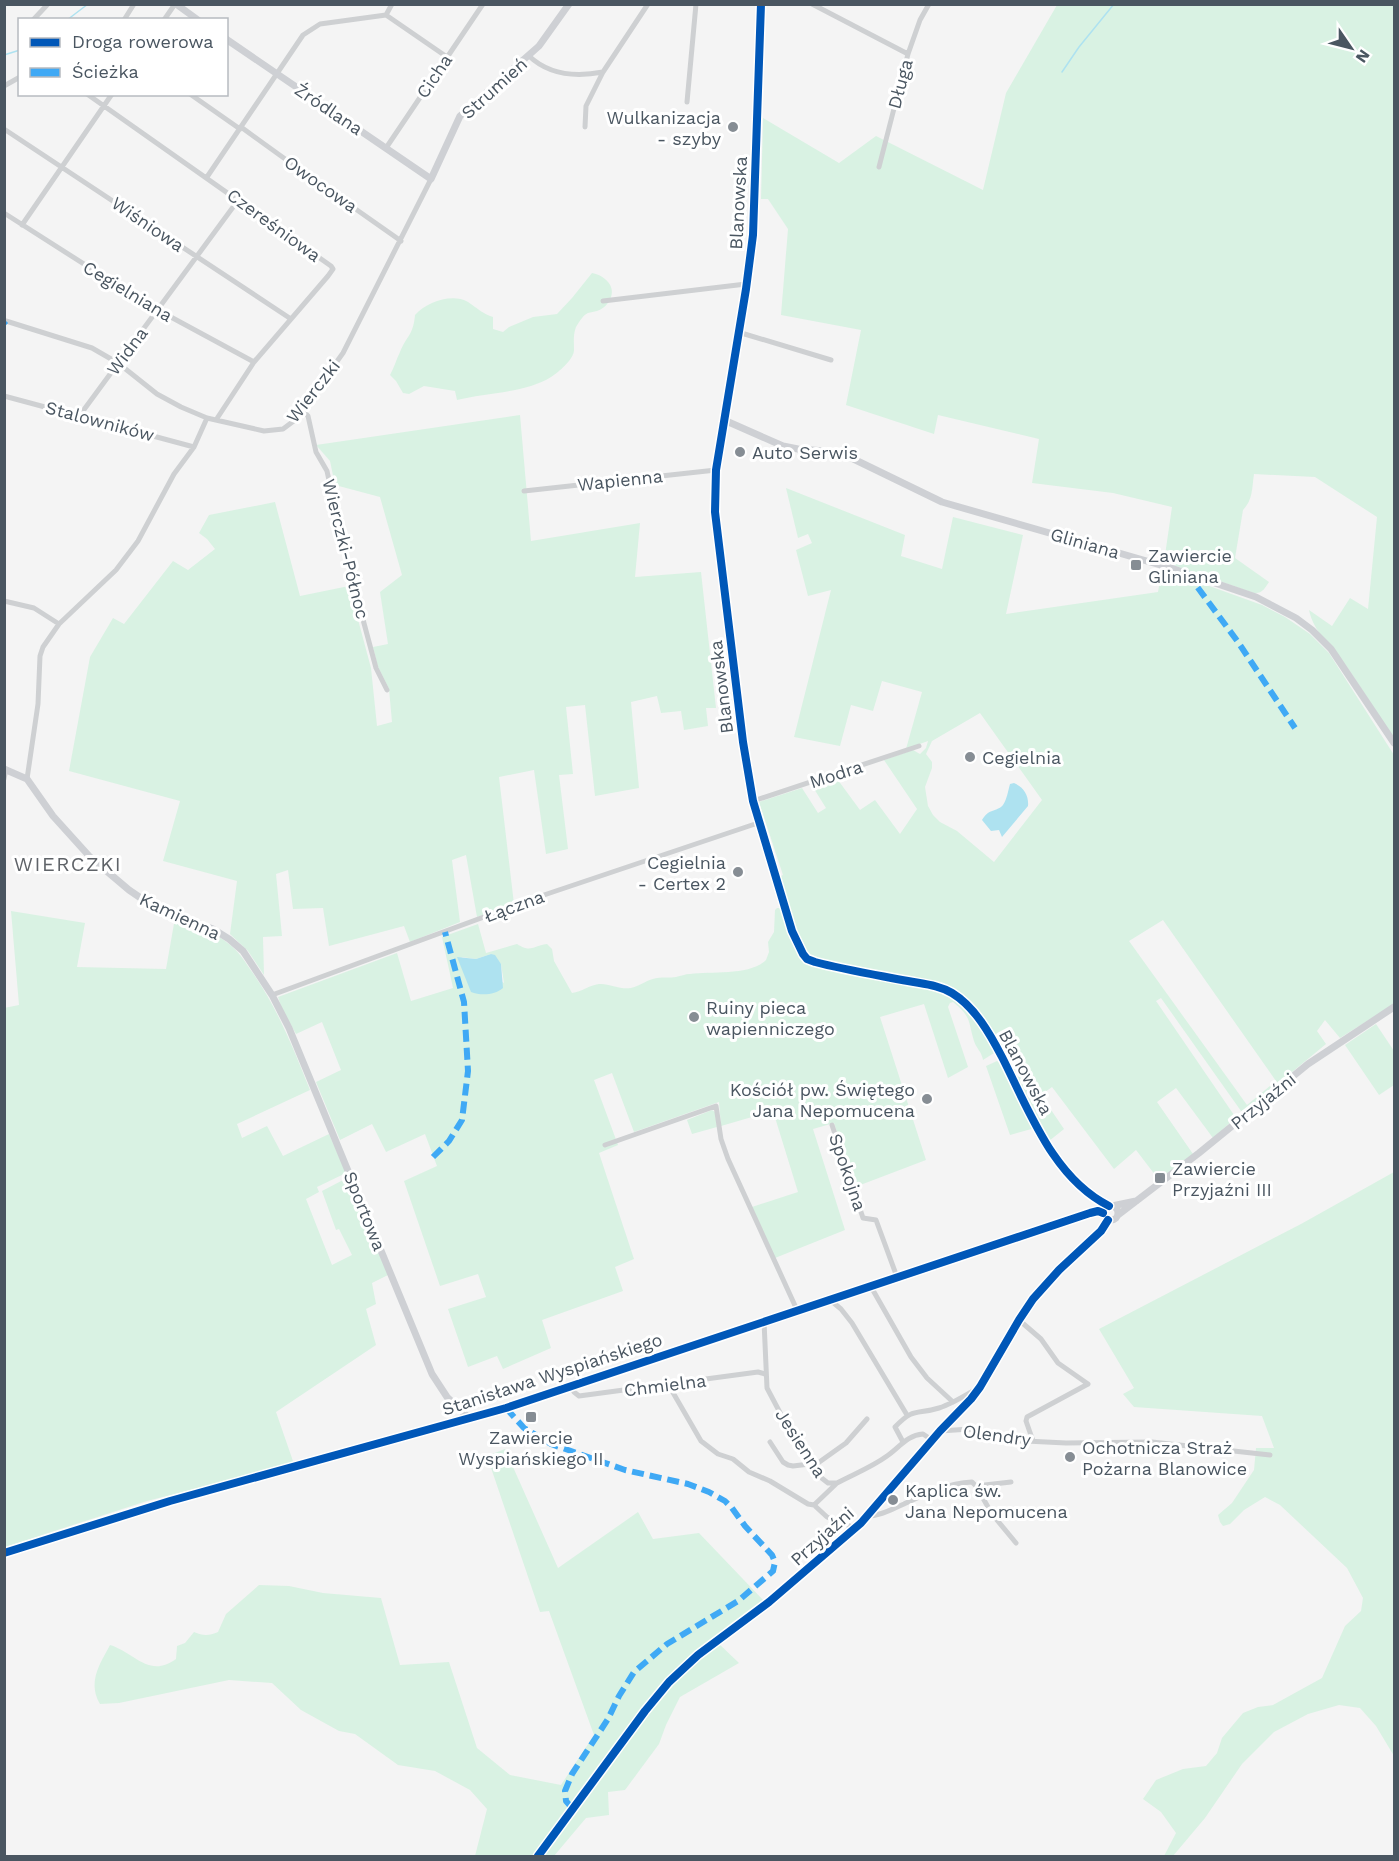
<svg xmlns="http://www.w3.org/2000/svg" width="1399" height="1861" font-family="'Work Sans',sans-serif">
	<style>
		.green { fill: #d9f2e3; fill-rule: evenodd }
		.water { fill: #aee2f0 }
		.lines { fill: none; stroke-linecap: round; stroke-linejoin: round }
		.stream { stroke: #aee2f0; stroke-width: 1.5 }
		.street { stroke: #ced0d2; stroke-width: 5 }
		.secondary { stroke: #ced0d4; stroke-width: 7 }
		.quiet { stroke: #3fa9f5; stroke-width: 6; stroke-dasharray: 12 6; stroke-linecap: butt }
		.cycleway-casing { stroke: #fff; stroke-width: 11 }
		.cycleway { stroke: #0057b8; stroke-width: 8 }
		.poi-dot { fill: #868d94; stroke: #fff; stroke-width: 2 }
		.labels { text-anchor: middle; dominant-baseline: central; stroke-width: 6; stroke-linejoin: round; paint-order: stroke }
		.street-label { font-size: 18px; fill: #4a5661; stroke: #fff }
		.poi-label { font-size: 18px; fill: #4a5661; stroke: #fff; text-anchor: start }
		.neighbourhood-label { font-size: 20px; letter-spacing: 1.5px; fill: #5f6368; stroke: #fff }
	</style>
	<rect width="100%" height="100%" fill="#f4f4f4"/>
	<path class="green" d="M 1057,5 L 1394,5 L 1394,739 C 1378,714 1362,689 1345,664 C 1331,646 1314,633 1309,610 L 1332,626 L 1350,598 L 1368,609 L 1377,517 L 1315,477 L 1254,474 C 1252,487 1253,500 1243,510 L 1235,558 L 1269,582 C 1265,588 1262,594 1254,593 L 1164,562 L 1172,507 L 1113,493 L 1032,483 L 1039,439 L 938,415 L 934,434 L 846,405 L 861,330 L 781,315 L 788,229 L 768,199 L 761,199 L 763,118 L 839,163 L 876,136 L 983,190 L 1006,93 Z
		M 592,273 C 598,274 604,277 608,282 C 617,292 609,307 597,311 C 594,312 591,312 588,313 C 583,315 579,322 576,327 C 573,335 574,342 574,350 C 574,359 559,372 551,377 C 526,393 485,393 457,400 L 455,391 L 424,386 L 409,394 L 403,393 L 396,381 L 390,375 C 394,368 396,360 400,352 C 407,335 413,336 415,315 C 427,302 452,293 468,302 C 477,308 483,314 493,317 L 493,329 L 503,332 L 509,327 L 533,317 L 557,314 L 572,298 Z
		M 520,415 L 531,541 L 640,523 L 635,577 L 701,572 L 716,708 L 706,708 L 708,726 L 684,730 L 681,711 L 661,713 L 657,696 L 631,702 L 639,788 L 595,796 L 585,705 L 566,707 L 573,774 L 559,775 L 568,849 L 546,854 L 534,770 L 499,777 L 514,904 L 477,917 L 466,855 L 452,860 L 460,922 L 410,942 L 404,926 L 329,946 L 323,908 L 293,909 L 288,870 L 276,874 L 282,936 L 263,937 L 264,975 L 248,951 L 230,934 L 237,881 L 163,861 L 180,801 L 69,771 L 90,657 L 113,618 L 124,624 L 173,561 L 188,570 L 215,549 L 207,539 L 199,533 L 209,515 L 275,502 L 300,596 L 349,586 L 371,668 L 377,726 L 392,722 L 389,689 L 378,667 L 373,647 L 388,644 L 380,592 L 402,575 L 380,497 L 335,485 L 330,461 L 316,445 Z
		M 786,488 L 905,535 L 901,556 L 942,569 L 953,517 L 1023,535 L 1006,614 L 1158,592 L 1162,569 L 1262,605 L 1285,617 L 1310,634 L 1329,653 L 1394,755 L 1394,1004 L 1340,1038 L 1325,1020 L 1317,1031 L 1326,1044 L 1245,1111 L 1241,1111 L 1161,998 L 1156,1001 L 1234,1115 L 1232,1121 L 1213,1138 L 1176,1088 L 1157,1102 L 1193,1154 L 1159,1180 L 1136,1150 L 1114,1169 L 1052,1087 L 1041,1095 L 1064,1129 L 1049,1141 L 986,1020 L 962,996 L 927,981 L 824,960 C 818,958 812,957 807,952 C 796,939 785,894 779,877 L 783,875 L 759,802 L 802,788 L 818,813 L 826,808 L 811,784 L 835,776 L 860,810 L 875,800 L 900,834 L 917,809 L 884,760 L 913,750 L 920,754 L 926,748 L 928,741 L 906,749 L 922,692 L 882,681 L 873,711 L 851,705 L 840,746 L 794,737 L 831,590 L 808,596 L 796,550 L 812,543 L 808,534 L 798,538 ZM 980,713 L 1042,800 L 994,862 L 957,831 L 940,822 L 933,815 L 928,806 L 925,787 L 932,768 L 932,762 L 926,754 L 932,741 ZM 1163,920 L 1276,1081 L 1247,1105 L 1129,941 Z
		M 777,908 L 780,908 L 793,943 L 804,960 L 930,988 C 937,991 946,992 952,997 C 964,1005 994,1038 994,1053 L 983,1060 C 982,1052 976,1048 974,1041 C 968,1022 972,1017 953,1002 L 950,1003 L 948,1007 L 968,1067 L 948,1078 L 924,1004 L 880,1017 L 926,1160 L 855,1187 L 834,1123 L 813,1129 L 845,1230 L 775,1258 L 752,1207 L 798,1192 L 773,1111 L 721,1126 L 719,1102 L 634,1132 L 612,1073 L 594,1080 L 618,1145 L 599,1153 L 634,1259 L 615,1267 L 623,1291 L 542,1320 L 551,1348 L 503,1369 L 497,1356 L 468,1367 L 448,1309 L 486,1297 L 478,1274 L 440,1286 L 404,1181 L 437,1166 L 425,1134 L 386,1152 L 372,1124 L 340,1140 L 316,1082 L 341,1070 L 322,1022 L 296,1034 L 282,1009 L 278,997 L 397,953 L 411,1001 L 453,988 L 442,937 L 478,924 L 486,953 L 517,944 C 531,953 532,946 547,944 L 552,949 L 554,961 L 572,993 C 582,992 589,985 599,984 C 609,983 620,990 631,988 C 640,986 648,979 657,978 C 664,977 670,978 676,977 C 681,976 685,974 690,974 C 712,971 749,976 766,960 L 769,952 L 768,942 L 774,932 L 775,910 ZM 491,954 L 501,964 L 504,983 L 461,957 L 476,959 Z
		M 11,911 L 85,923 L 77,967 L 166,969 L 175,918 C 193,924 215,932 229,944 C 238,951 244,960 250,969 C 277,1006 293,1048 310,1090 L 237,1124 L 242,1138 L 267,1126 L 283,1156 L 329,1134 L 346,1173 L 317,1187 L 319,1192 L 306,1199 L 332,1265 L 352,1255 L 339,1229 L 336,1230 L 322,1191 L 345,1179 L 348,1180 L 388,1275 L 372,1283 L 376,1304 L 366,1309 L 376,1345 L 276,1412 L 294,1464 L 147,1501 L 5,1547 L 4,1008 L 19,1005 Z
		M 1376,1024 L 1394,1051 L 1394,1085 L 1379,1095 L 1345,1045 Z
		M 997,1061 L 1000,1063 L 1035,1128 L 1010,1135 L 986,1066 Z
		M 712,1110 L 715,1112 L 717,1127 L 692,1134 L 687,1120 Z
		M 1394,1172 L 1394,1756 L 1376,1726 L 1360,1708 L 1339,1705 L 1308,1714 L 1274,1732 L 1242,1764 L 1205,1818 L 1173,1856 L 1164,1856 L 1176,1833 L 1161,1812 L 1143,1799 L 1156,1780 L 1183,1769 L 1206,1766 L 1217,1753 L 1222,1738 L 1243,1713 L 1258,1707 L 1273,1705 L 1322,1678 L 1345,1626 L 1361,1611 L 1363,1598 L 1347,1568 L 1280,1505 L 1265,1497 L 1244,1510 L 1230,1524 L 1223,1526 L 1220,1522 L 1218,1515 L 1232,1503 L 1254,1470 L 1256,1448 L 1274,1448 L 1262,1416 L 1134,1407 L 1123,1394 L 1134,1388 L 1099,1329 L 1301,1224 Z
		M 505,1449 L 558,1568 L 638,1512 L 653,1539 L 699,1533 L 764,1601 L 716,1641 L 739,1663 L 680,1697 L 666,1725 L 659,1744 L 625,1790 L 608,1792 L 609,1815 L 586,1818 L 554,1856 L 475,1856 L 487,1809 L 470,1790 L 435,1771 L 398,1765 L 355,1734 L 339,1731 L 301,1710 L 272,1683 L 229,1680 L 119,1703 L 100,1704 C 87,1682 100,1664 110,1645 C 134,1652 149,1679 176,1659 L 177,1646 L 185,1643 L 194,1632 C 203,1636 209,1636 218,1632 L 226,1614 L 259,1585 L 289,1586 L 323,1593 L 381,1598 L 400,1665 L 449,1662 L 477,1748 L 510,1775 L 561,1785 L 594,1735 L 549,1611 L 540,1612 L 487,1456 Z"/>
	<path class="water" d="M 1014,783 C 1024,787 1029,796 1028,806 L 1002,837 L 999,830 L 991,831 L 982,820 C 989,808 997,812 1003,805 C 1007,799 1008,791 1010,784 Z
		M 491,954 L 495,955 L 501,964 L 503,988 C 495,995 481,996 471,992 L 457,957 L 476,959 Z"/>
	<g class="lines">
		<path class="stream" d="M 67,20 L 88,4
			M 4,55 L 20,50
			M 1062,72 L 1079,47 L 1114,4"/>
		<path class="street" d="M 812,4 L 908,54
			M 386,15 L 447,57
			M 33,20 L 48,4
			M 124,20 L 134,4
			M 164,20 L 175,4
			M 529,56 C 549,75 577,77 603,72 L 648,4
			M 4,86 L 20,77
			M 87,94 L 331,266 L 333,269 L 328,276 L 254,362 L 216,420
			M 190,94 L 240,129
			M 687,102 L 696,4
			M 241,127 C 294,166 347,203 401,241
			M 585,127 L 586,106 L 603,72
			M 4,129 L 291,319
			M 386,148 L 483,4
			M 879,167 L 908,54 L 920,20 L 929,4
			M 207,177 L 303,35 L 320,24 L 386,15 L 392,4
			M 4,213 L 145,303 L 254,362
			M 22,225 L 112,94
			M 603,301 L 746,284
			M 4,323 L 6,321 L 92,348 L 118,363 L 157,394 L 181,407 L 207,418 L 264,431 L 283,429 L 295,420 L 343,353 L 431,179
			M 738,332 L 831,360
			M 4,396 L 194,447
			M 302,410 L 308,416 L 316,452 L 327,471 L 343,545 L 376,668 L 387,690
			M 80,415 L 239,199
			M 524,491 L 716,470
			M 4,601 L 34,608 L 59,624
			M 4,779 L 6,769
			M 27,779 L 38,704 L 40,656 L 43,647 L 59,624 L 116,570 L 138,541 L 174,474 L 194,447 L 207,418
			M 753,801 L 919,746
			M 272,995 L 538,897 L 758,823
			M 832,1125 L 863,1218 L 876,1220 L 897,1277
			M 605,1145 L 716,1106 L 721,1139 L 728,1159 L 797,1310
			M 870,1285 L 911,1357 L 927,1378 L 953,1402
			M 829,1299 L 841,1309 L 852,1323 L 907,1415
			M 1019,1320 L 1041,1339 L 1058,1363 L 1088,1384
			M 764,1321 L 767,1388 L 786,1424 L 813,1458 L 819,1476 L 828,1483 L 837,1483 C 854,1474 872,1467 887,1456 C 899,1448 907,1435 923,1434 L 932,1440
			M 668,1384 L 701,1441 L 718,1454 L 733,1459 L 749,1472 L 770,1481 L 808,1504 L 814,1505 L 827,1517 L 855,1528
			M 571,1386 L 574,1392 L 579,1396 L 758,1372 L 765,1374
			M 940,1431 L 970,1429 L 1003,1440 L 1066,1443 L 1152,1442 L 1270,1455
			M 1033,1441 L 1026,1421 L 1027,1417 L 1088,1384
			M 770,1442 L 783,1462 L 788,1465 L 793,1466 L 818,1463 L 846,1443 L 867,1419
			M 903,1442 L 895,1427 C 914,1407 916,1415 939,1408 C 952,1404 966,1395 978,1388
			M 976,1486 L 992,1514 L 1016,1543
			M 814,1505 L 837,1483
			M 868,1516 C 881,1516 892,1509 904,1504 C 925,1494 948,1483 972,1482 L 976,1486 L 1011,1482"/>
		<path class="secondary" d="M 176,4 L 198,20
			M 761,4 L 753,235 L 746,289 L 716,470 L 715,512 L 743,742 L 753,801 L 792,931 L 803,954 L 807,959 L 815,962 C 845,970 877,975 908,981 C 923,984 939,985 952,993 C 975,1007 990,1034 1002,1057 C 1029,1110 1053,1178 1109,1206
			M 226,39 L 431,179 L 460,116 L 539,46 L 569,4
			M 724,420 L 783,446 L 798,449 L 839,452 L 942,502 L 1171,568 L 1256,597 L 1296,618 L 1312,630 L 1331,649 L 1394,743
			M 4,769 L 27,779 L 53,816 L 90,857 L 129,890 L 154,907 L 213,929 L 229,939 L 243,951 L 272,995 L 289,1028 L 432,1374 L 447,1397 L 469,1418
			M1104 1213a7 7 0 1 1 14 0a7 7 0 1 1-14 0Z
			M 1112,1206 L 1136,1201
			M 1118,1215 L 1199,1153 L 1308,1064 L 1394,1007
			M 4,1553 L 170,1501 L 506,1408 L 1090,1213 L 1098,1211 L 1103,1213
			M 538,1856 L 645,1711 L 669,1682 L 698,1655 L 769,1602 L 861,1523 L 940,1431 L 971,1399 L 980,1387 L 1019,1320 L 1033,1299 L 1059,1270 L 1101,1231 L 1108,1220"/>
		<path class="quiet" d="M 4,323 L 6,321
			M 1187,573 L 1238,642 L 1295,728
			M 433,1157 L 449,1141 L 462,1120 L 468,1071 L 464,1002 L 445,932
			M 506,1408 L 524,1428 L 551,1444 L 625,1470 L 688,1484 L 709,1492 L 725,1501 L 732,1508 L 745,1526 L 772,1555 L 775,1562 L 773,1571 L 738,1601 L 667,1644 L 634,1672 L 619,1696 L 608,1719 L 572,1774 L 565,1791 L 566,1801 L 572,1808"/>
		<g class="cycleway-casing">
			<path id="cycleway" d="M 761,4 L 753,235 L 746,289 L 716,470 L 715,512 L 743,742 L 753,801 L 792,931 L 803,954 L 807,959 L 815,962 C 845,970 877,975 908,981 C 923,984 939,985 952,993 C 975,1007 990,1034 1002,1057 C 1029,1110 1053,1178 1109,1206
				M 4,1553 L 170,1501 L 506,1408 L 1090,1213 L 1098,1211 L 1103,1213
				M 538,1856 L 645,1711 L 669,1682 L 698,1655 L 769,1602 L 861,1523 L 940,1431 L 971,1399 L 980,1387 L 1019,1320 L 1033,1299 L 1059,1270 L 1101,1231 L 1108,1220"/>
		</g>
		<use href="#cycleway" class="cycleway"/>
	</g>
	<g class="poi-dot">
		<circle cx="733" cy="127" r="6"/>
		<circle cx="740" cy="452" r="6"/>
		<rect x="1130" y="559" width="12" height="12" rx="3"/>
		<circle cx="970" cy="757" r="6"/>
		<circle cx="738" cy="872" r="6"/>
		<circle cx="694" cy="1017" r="6"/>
		<circle cx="927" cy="1099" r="6"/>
		<rect x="1154" y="1172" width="12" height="12" rx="3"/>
		<rect x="525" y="1411" width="12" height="12" rx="3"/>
		<circle cx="1070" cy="1457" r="6"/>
		<circle cx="893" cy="1500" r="6"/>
	</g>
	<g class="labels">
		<g class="street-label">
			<text transform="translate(434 76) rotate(-56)">Cicha</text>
			<text transform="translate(900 84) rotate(-75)">Długa</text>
			<text transform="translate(494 88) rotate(-42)">Strumień</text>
			<text transform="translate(329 109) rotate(34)">Źródlana</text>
			<text transform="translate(321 184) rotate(35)">Owocowa</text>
			<text transform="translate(738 203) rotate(-87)">Blanowska</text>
			<text transform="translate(148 224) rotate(34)">Wiśniowa</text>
			<text transform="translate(274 225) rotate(36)">Czereśniowa</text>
			<text transform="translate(128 291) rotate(31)">Cegielniana</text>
			<text transform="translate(127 351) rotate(-53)">Widna</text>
			<text transform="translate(313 391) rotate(-52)">Wierczki</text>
			<text transform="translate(100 421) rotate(15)">Stalowników</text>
			<text transform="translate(620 480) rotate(-6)">Wapienna</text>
			<text transform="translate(1085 543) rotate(16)">Gliniana</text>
			<text transform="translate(346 549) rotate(76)">Wierczki-Północ</text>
			<text transform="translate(721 687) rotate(-97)">Blanowska</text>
			<text transform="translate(836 774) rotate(-18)">Modra</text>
			<text transform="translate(514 906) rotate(-20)">Łączna</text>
			<text transform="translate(180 916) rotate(25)">Kamienna</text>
			<text transform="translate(1026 1072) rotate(62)">Blanowska</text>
			<text transform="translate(1263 1101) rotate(-39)">Przyjaźni</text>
			<text transform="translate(848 1172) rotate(71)">Spokojna</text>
			<text transform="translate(365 1211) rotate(68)">Sportowa</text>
			<text transform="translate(552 1374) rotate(-18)">Stanisława Wyspiańskiego</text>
			<text transform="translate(665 1385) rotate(-7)">Chmielna</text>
			<text transform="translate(997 1435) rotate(8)">Olendry</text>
			<text transform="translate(801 1443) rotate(57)">Jesienna</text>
			<text transform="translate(822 1536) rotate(-42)">Przyjaźni</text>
		</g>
		<g class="poi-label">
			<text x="721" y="117" text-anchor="end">Wulkanizacja<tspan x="721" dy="21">- szyby</tspan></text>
			<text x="752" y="452">Auto Serwis</text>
			<text x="1148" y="555">Zawiercie<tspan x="1148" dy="21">Gliniana</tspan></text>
			<text x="982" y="757">Cegielnia</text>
			<text x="726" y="862" text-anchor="end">Cegielnia<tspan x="726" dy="21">- Certex 2</tspan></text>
			<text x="706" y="1007">Ruiny pieca<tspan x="706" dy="21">wapienniczego</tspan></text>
			<text x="915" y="1089" text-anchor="end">Kościół pw. Świętego<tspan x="915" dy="21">Jana Nepomucena</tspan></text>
			<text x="1172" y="1168">Zawiercie<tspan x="1172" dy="21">Przyjaźni III</tspan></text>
			<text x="531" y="1437" text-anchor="middle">Zawiercie<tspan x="531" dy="21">Wyspiańskiego II</tspan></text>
			<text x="1082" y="1447">Ochotnicza Straż<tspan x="1082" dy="21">Pożarna Blanowice</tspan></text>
			<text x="905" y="1490">Kaplica św.<tspan x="905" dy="21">Jana Nepomucena</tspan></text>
		</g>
		<g class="neighbourhood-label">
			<text x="68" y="864">WIERCZKI</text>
		</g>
	</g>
	<rect width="1399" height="1861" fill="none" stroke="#4a5661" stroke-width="12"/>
	<rect x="18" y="18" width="210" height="78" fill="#ffffff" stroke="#b7bbc0" stroke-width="1.5"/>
	<rect x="30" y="38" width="30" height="9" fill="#0057b8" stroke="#b7bbc0" stroke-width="1.5"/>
	<text x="72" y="48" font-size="18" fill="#4a5661">Droga rowerowa</text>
	<rect x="30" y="68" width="30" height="9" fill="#3fa9f5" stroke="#b7bbc0" stroke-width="1.5"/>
	<text x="72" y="78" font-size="18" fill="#4a5661">Ścieżka</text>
	<g transform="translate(1351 48) rotate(125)" stroke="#ffffff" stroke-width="4.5" paint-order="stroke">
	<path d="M0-4.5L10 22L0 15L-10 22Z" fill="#4a5661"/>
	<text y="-9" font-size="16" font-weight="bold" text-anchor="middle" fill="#4a5661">N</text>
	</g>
</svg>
